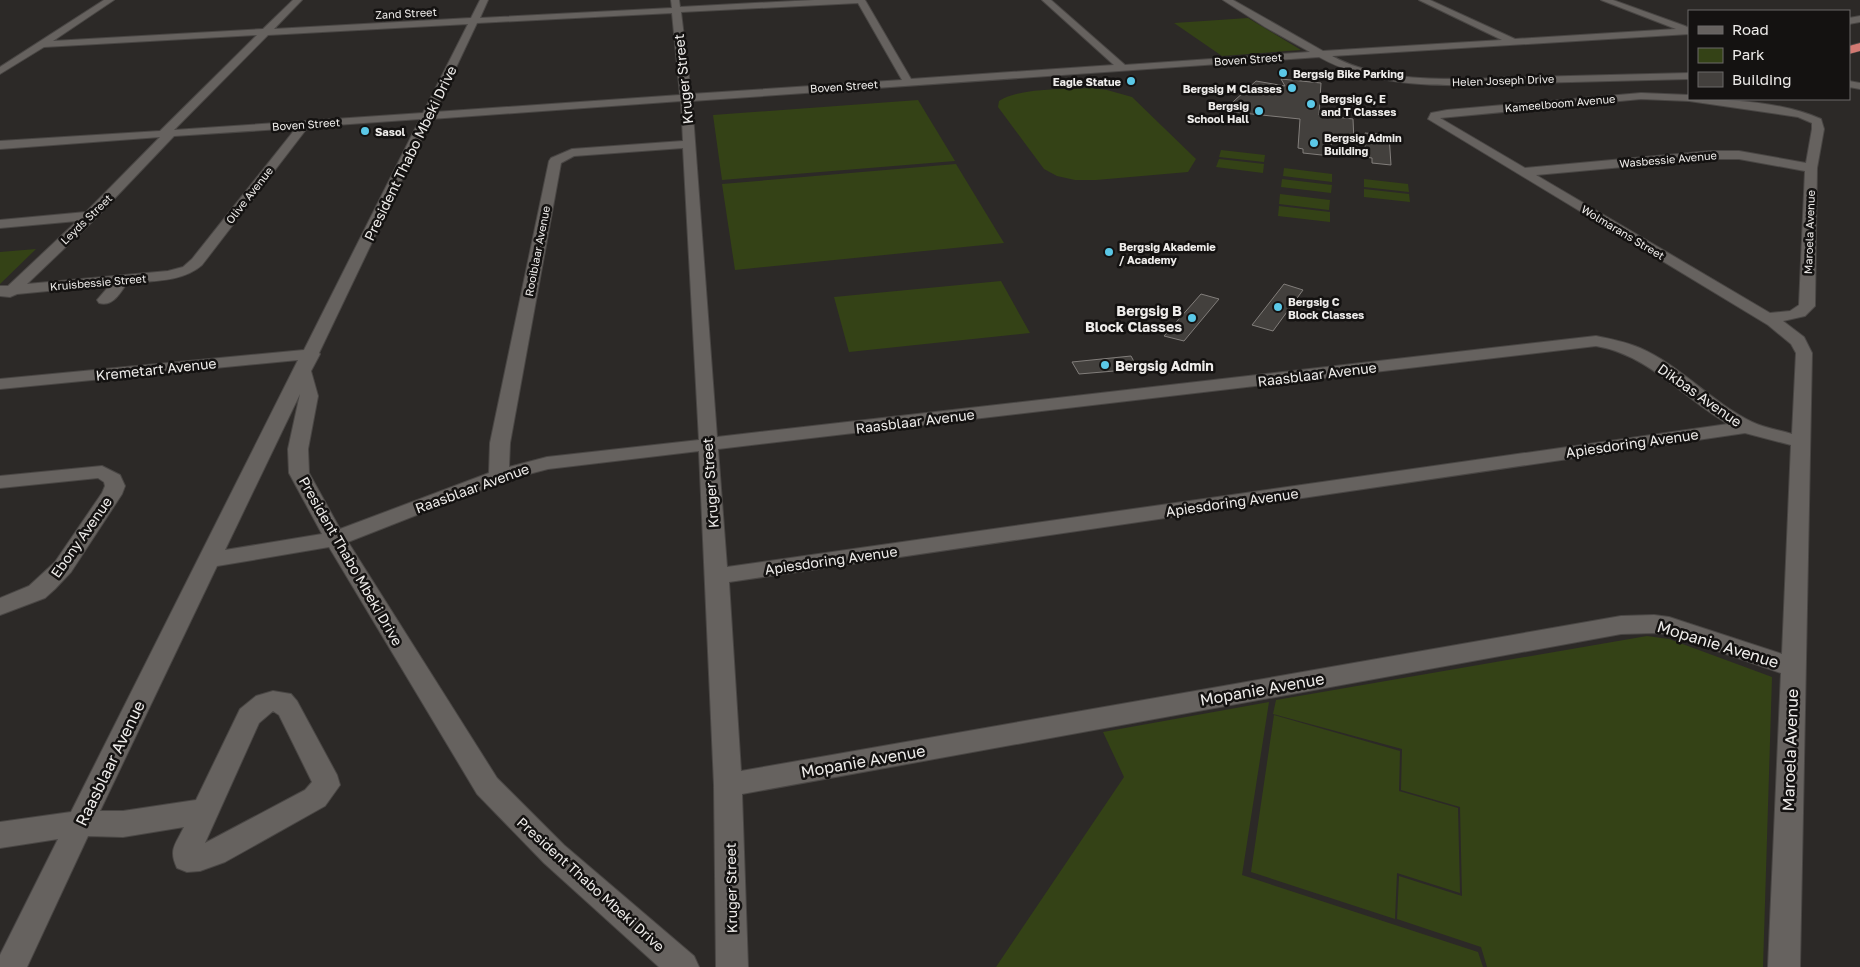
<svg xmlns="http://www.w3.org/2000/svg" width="1860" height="967" font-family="'Golos Text',sans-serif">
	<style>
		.green { fill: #344216 }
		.building { fill: #43403d; stroke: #827e7b }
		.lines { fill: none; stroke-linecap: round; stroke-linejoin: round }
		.minor-casing { stroke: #494644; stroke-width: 2 }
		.highway-casing { stroke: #494644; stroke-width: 1 }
		.minor { fill: #66625f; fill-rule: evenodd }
		.highway { fill: #d27972; fill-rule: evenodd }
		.poi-dot { fill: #5bc8e7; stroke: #141211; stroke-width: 2 }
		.labels { text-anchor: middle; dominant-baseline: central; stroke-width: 5; stroke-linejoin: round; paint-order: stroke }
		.far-street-label { font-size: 11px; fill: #eeecea; stroke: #141211 }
		.far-poi-label { font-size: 11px; font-weight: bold; fill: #eeecea; stroke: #141211; text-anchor: start }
		.street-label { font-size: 14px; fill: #eeecea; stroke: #141211 }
		.poi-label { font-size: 14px; font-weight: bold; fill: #eeecea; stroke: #141211; text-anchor: end }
		.near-street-label { font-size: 16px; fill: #eeecea; stroke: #141211 }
	</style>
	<rect width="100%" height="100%" fill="#2c2927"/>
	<path class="green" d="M 1248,18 L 1301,50 L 1222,56 L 1174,23 Z
		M 1090,88 L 1107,90 L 1132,97 L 1196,159 L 1188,172 L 1096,180 L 1075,180 L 1057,176 L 1044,169 L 998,107 L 999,101 C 1022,87 1063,90 1090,88 Z
		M 918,100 L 955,161 L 722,180 L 713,115 Z
		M 1221,150 L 1265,155 L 1264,162 L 1219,157 Z
		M 1219,159 L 1264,164 L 1263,173 L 1216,167 Z
		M 956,164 L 1004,243 L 735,270 L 722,184 Z
		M 1284,168 L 1332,174 L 1332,182 L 1283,176 Z
		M 1282,179 L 1332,185 L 1331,193 L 1281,187 Z
		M 1364,179 L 1408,184 L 1409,192 L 1364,187 Z
		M 1364,189 L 1409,194 L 1410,202 L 1364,197 Z
		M 1280,194 L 1330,200 L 1329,210 L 1279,204 Z
		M 1279,206 L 1330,212 L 1330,222 L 1278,216 Z
		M 36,249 L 0,284 L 0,252 Z
		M 1001,281 L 1030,333 L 849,352 L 834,297 Z
		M 1647,636 L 1669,639 L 1772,677 L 1763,967 L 1487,967 L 1481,947 L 1397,919 L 1399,876 L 1462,896 L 1460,807 L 1401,790 L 1402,749 L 1273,714 L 1276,700 Z
		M 1269,702 L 1242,875 L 1478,952 L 1483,967 L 996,967 L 1124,777 L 1103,732 Z
		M 1274,715 L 1400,751 L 1399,791 L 1458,808 L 1460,893 L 1397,873 L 1395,919 L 1251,872 Z"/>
	<path class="building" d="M 1281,79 L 1321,83 L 1319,115 L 1353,119 L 1354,142 L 1331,140 L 1331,156 L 1303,153 L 1303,149 L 1298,148 L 1300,119 L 1223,111 L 1256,81 L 1285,86 Z
		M 1365,133 L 1389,135 L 1391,165 L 1372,163 L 1372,158 L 1365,157 Z
		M 1284,284 L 1303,290 L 1273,331 L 1252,325 Z
		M 1201,294 L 1219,299 L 1184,341 L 1164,336 Z
		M 1131,356 L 1138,369 L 1079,374 L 1072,362 Z"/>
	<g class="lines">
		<g class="minor-casing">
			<path id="minor" d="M 104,0 L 114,0 L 53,41 L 263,29 L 293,0 L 302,0 L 274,29 L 471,18 L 480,0 L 488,0 L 480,18 L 672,8 L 671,0 L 679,0 L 680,7 L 814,0 L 865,0 L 911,79 L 1114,65 L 1042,0 L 1051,0 L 1125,65 L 1310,52 L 1265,27 L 1223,0 L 1233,0 L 1323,51 L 1502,40 L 1419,0 L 1430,0 L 1515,39 L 1676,29 L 1601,0 L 1613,0 L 1685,26 L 1689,28 L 1689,34 L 1332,56 C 1389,87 1467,78 1530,77 C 1583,76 1636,74 1689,73 L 1689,79 C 1637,80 1584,82 1532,83 C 1461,85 1384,93 1319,57 L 692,101 L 717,437 L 1596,336 C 1611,339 1626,342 1640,348 C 1681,366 1711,402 1752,422 C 1764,428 1779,430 1792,434 L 1796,353 L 1791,344 L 1768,325 L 1428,119 L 1431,113 L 1447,110 L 1641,93 L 1689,95 L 1689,99 C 1730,99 1783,102 1821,119 L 1824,129 L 1817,168 L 1815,306 L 1805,316 L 1783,321 L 1804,337 L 1812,353 L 1800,967 L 1768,967 L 1781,673 L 1668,634 L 1654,633 L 1621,634 L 742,794 L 748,967 L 716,967 L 714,785 L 699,451 L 548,469 L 506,480 L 348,542 L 497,778 L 564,845 L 694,956 L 699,967 L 659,967 L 544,863 L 477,794 L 329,547 L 217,566 L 100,811 L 123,811 L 196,800 L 240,709 L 256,696 L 273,691 L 291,694 L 297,701 L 337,775 L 340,785 L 325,806 L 225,862 L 200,871 L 187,872 L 177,868 C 168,849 176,844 184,827 L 123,837 L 88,836 L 27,967 L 0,967 L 0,955 L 58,839 L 0,848 L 0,822 L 71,812 L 298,360 L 0,389 L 0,379 L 304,350 L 420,119 L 308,127 L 202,265 C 183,282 152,281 127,283 C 120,293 113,307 99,303 L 97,300 L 110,285 L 17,294 L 10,297 L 0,296 L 0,286 L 8,286 L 77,221 L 0,228 L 0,220 L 86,212 L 160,137 L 0,149 L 0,141 L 160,131 L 257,35 L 44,47 L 0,74 L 0,67 ZM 858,3 L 902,80 L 691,94 L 681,12 ZM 672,13 L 680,95 L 435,112 L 477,23 ZM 468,24 L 423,113 L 174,130 L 268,35 ZM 1641,99 L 1689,101 L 1798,117 L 1812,123 L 1812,129 L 1806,163 L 1739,151 L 1710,151 L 1525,168 L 1440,118 ZM 681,101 L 683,141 L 572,149 L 551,158 L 549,161 L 490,443 L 489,473 L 340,529 L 309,473 L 308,449 L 318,396 L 311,371 L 320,354 L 319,353 L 431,119 ZM 296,128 L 192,259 L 183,267 L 168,271 L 27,284 L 95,219 L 174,136 ZM 683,148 L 699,440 L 547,457 L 509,467 L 510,443 L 561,163 L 574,156 ZM 1710,159 L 1739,159 L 1805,171 L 1799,305 L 1790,311 L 1770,313 L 1536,175 ZM 1596,346 C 1649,355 1683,398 1728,424 L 727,567 L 718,449 ZM 300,394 L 288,449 L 289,473 L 322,534 L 225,550 ZM 1745,433 L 1791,445 L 1782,654 L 1669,617 L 1654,615 L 1621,616 L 741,771 L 729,582 ZM 273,711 L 279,715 L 312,782 L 305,790 L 205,843 L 259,723 Z
				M 1860,16 L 1860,22 L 1849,24 L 1849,18 Z
				M 1849,81 L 1860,83 L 1860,89 L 1849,87 Z
				M 102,466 L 120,475 L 125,486 L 122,494 L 71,572 L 55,589 L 45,598 L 0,615 L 0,598 L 29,586 L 55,562 L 102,493 L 105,486 L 104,482 L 98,478 L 0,488 L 0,476 Z"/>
		</g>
		<g class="highway-casing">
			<path id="highway" d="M 1860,43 L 1860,51 L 1849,54 L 1849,46 Z"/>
		</g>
		<use href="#minor" class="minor"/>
		<use href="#highway" class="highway"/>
	</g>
	<g class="poi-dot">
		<circle cx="1283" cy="73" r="5"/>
		<circle cx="1131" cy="81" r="5"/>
		<circle cx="1292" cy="88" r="5"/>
		<circle cx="1311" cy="104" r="5"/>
		<circle cx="1259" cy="111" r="5"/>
		<circle cx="365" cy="131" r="5"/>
		<circle cx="1314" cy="143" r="5"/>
		<circle cx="1109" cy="252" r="5"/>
		<circle cx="1278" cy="307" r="5"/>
		<circle cx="1192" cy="318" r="5"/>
		<circle cx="1105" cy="365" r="5"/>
	</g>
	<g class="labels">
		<g class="far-street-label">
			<text transform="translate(406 13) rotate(-3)">Zand Street</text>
			<text transform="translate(1248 59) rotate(-4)">Boven Street</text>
			<text transform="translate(1503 80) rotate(-2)">Helen Joseph Drive</text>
			<text transform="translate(844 86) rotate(-4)">Boven Street</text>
			<text transform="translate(1560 103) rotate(-5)">Kameelboom Avenue</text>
			<text transform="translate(306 124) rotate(-4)">Boven Street</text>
			<text transform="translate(1668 159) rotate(-5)">Wasbessie Avenue</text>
			<text transform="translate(249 195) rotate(-52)">Olive Avenue</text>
			<text transform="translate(86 219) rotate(-44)">Leyds Street</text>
			<text transform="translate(1623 232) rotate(31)">Wolmarans Street</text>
			<text transform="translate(1809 232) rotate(-88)">Maroela Avenue</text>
			<text transform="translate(537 251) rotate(-79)">Rooiblaar Avenue</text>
			<text transform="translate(98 282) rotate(-5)">Kruisbessie Street</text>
		</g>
		<g class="far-poi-label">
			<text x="1293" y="73">Bergsig Bike Parking</text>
			<text x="1121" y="81" text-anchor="end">Eagle Statue</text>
			<text x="1282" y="88" text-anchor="end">Bergsig M Classes</text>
			<text x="1321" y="98">Bergsig G, E<tspan x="1321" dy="13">and T Classes</tspan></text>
			<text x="1249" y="105" text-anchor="end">Bergsig<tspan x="1249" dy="13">School Hall</tspan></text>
			<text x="375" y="131">Sasol</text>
			<text x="1324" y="137">Bergsig Admin<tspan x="1324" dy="13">Building</tspan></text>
			<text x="1119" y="246">Bergsig Akademie<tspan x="1119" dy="13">/ Academy</tspan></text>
			<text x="1288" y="301">Bergsig C<tspan x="1288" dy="13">Block Classes</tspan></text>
		</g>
		<g class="street-label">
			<text transform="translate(683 79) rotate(-96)">Kruger Street</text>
			<text transform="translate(410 153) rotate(-64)">President Thabo Mbeki Drive</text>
			<text transform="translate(156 369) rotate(-6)">Kremetart Avenue</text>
			<text transform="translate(1317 374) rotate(-7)">Raasblaar Avenue</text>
			<text transform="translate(1700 395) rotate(35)">Dikbas Avenue</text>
			<text transform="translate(915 421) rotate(-7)">Raasblaar Avenue</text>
			<text transform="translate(1632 443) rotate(-8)">Apiesdoring Avenue</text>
			<text transform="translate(710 483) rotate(-94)">Kruger Street</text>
			<text transform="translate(472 488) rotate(-20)">Raasblaar Avenue</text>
			<text transform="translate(1232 502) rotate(-8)">Apiesdoring Avenue</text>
			<text transform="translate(81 537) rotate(-55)">Ebony Avenue</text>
			<text transform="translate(831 560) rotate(-8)">Apiesdoring Avenue</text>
			<text transform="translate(351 561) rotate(60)">President Thabo Mbeki Drive</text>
			<text transform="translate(591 884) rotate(42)">President Thabo Mbeki Drive</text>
			<text transform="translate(731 888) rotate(-91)">Kruger Street</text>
		</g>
		<g class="poi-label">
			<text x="1182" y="310">Bergsig B<tspan x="1182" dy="16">Block Classes</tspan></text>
			<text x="1115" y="365" text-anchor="start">Bergsig Admin</text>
		</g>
		<g class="near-street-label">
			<text transform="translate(1718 644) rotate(17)">Mopanie Avenue</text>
			<text transform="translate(1262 689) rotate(-10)">Mopanie Avenue</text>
			<text transform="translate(1790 750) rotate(-88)">Maroela Avenue</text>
			<text transform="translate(863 761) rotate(-10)">Mopanie Avenue</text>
			<text transform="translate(110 763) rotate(-64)">Raasblaar Avenue</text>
		</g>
	</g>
	<rect x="1688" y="10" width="162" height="90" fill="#141211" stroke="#6b6968"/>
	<rect x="1698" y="26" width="25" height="8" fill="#66625f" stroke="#6b6968"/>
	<text x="1732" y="35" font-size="15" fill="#eeecea">Road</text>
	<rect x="1698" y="48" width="25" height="15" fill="#344216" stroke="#6b6968"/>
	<text x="1732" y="60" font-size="15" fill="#eeecea">Park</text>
	<rect x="1698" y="72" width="25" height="15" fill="#43403d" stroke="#6b6968"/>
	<text x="1732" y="85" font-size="15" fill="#eeecea">Building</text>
</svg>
